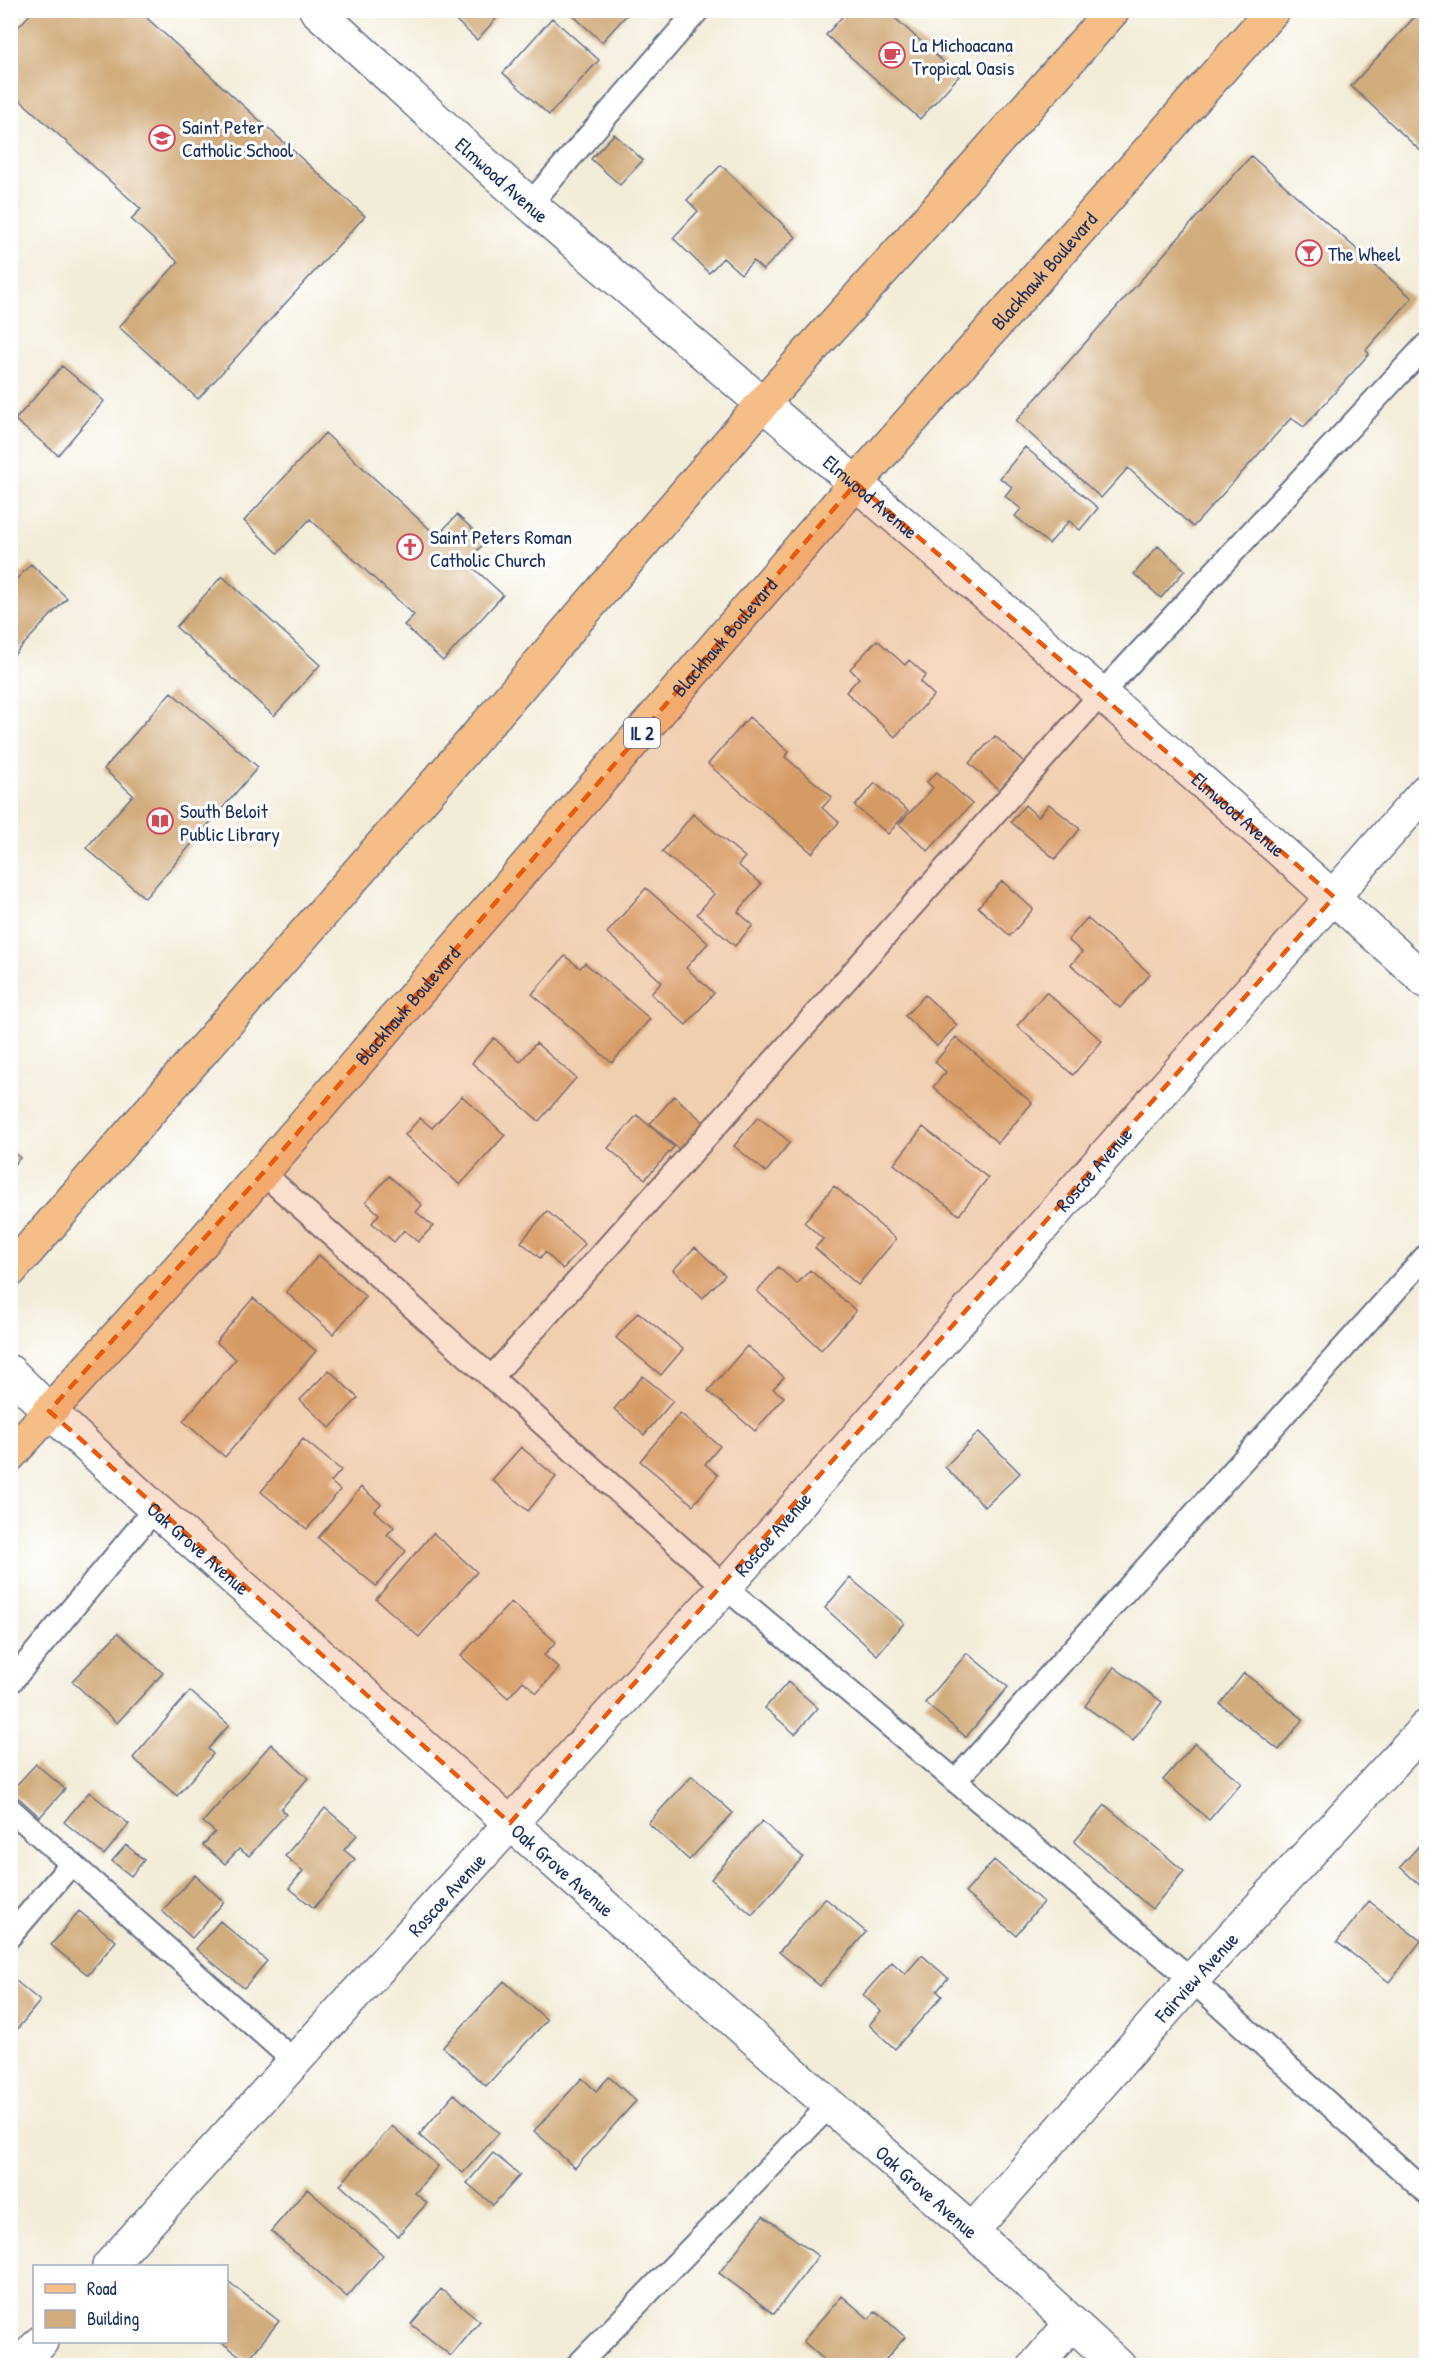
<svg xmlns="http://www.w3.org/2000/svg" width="1437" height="2376" font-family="'Patrick Hand',sans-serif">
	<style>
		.building { fill: #d1ac7c }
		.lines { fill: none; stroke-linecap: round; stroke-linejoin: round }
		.service-casing { stroke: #677189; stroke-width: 26 }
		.minor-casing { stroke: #677189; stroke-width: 36 }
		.primary-casing { stroke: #677189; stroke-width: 36 }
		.service { stroke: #fff; stroke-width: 22 }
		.minor { stroke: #fff; stroke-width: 33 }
		.primary { stroke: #f6be87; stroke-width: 33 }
		.marked { fill: #e8590c; fill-opacity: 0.2; stroke: #e8590c; stroke-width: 4.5; stroke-dasharray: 12 8; stroke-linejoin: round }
		.labels { text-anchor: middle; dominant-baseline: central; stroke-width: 6; stroke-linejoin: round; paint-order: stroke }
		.shield { fill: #fff; stroke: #5f6d8e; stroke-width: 1.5 }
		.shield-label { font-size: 18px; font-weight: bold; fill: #1b2f5e }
		.poi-label { font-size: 20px; fill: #1b2f5e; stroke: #fff; text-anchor: start }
		.street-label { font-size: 20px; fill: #1b2f5e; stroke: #fff }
	</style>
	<rect width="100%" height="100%" fill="#fff"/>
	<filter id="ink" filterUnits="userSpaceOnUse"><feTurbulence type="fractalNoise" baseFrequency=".0167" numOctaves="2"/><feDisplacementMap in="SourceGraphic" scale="12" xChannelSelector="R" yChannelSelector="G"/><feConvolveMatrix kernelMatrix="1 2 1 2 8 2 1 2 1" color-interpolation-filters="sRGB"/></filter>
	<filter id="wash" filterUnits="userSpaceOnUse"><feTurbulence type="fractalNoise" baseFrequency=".008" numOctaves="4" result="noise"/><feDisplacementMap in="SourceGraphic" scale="24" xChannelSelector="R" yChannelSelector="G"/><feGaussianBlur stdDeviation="1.35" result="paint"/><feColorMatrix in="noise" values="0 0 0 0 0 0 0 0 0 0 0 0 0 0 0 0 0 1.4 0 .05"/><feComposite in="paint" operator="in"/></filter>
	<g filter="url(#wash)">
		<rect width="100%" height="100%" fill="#f3ecd8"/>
		<g id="blocks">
			<path class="building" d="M 34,10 L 138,10 L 365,216 L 198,399 L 119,327 L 178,262 L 131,219 L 141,209 L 10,91 L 10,36 Z
				M 445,10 L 504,10 L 477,40 Z
				M 567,10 L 631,10 L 602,42 Z
				M 848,10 L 886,10 L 959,76 L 920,119 L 826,35 Z
				M 1421,10 L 1426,10 L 1426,156 L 1351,86 Z
				M 552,18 L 599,60 L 549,115 L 503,73 Z
				M 614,134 L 643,160 L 620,185 L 591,159 Z
				M 1251,156 L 1412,298 L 1366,350 L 1369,354 L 1304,427 L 1291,418 L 1193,527 L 1128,468 L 1101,498 L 1016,421 Z
				M 721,165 L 796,237 L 763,270 L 753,261 L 741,274 L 723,258 L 709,273 L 673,238 L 698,211 L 687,200 Z
				M 62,366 L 104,401 L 58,455 L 15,420 Z
				M 325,433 L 437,536 L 457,515 L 486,541 L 467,562 L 503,595 L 443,661 L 404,625 L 414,615 L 310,519 L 278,553 L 244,521 Z
				M 1025,447 L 1098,508 L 1080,530 L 1069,521 L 1049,544 L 1015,516 L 1021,509 L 1005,496 L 1012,487 L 1000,478 Z
				M 1158,546 L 1185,570 L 1161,598 L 1134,574 Z
				M 31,564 L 67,598 L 13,656 L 10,653 L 10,586 Z
				M 222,576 L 320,665 L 274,716 L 176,627 Z
				M 877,640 L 905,665 L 909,660 L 926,675 L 920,682 L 934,695 L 895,737 L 846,692 L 859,678 L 850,669 Z
				M 171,692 L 258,767 L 145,898 L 86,848 L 133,795 L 104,769 Z
				M 749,717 L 789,752 L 785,757 L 832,797 L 822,808 L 839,822 L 812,853 L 708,764 Z
				M 995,736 L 1024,762 L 999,790 L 969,763 Z
				M 937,772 L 972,804 L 928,851 L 899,824 L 933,788 L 927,782 Z
				M 875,783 L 908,811 L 888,834 L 855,806 Z
				M 1049,804 L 1080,829 L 1055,859 L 1011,822 L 1025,805 L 1038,817 Z
				M 693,814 L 745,857 L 738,865 L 761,884 L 738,912 L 753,925 L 735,946 L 697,914 L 714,894 L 662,852 Z
				M 1002,881 L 1033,909 L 1010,936 L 978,907 Z
				M 646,888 L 708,943 L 686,968 L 714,993 L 686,1025 L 651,994 L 662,982 L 607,933 Z
				M 1087,918 L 1150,974 L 1120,1008 L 1071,965 L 1082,952 L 1068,940 Z
				M 565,956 L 580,968 L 585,963 L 650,1019 L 612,1063 L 532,994 Z
				M 1046,992 L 1102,1041 L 1073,1075 L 1017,1026 Z
				M 925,995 L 957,1025 L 937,1046 L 905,1016 Z
				M 956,1037 L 1032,1103 L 998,1143 L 933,1087 L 946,1072 L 935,1062 Z
				M 494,1038 L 520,1062 L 536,1043 L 576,1078 L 539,1121 L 472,1063 Z
				M 462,1096 L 505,1135 L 460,1185 L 405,1135 L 420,1118 L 432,1128 Z
				M 674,1096 L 707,1125 L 683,1153 L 650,1124 Z
				M 637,1115 L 674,1147 L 645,1179 L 608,1148 Z
				M 758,1117 L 790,1142 L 766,1172 L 734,1146 Z
				M 923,1127 L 988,1178 L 959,1215 L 894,1164 Z
				M 10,1149 L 20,1158 L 10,1169 Z
				M 389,1176 L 422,1205 L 416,1212 L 433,1226 L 418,1242 L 404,1230 L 394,1242 L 372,1223 L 379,1214 L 366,1202 Z
				M 834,1186 L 896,1239 L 858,1285 L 815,1248 L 823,1239 L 804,1222 Z
				M 547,1211 L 585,1244 L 563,1269 L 545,1252 L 540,1258 L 521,1242 Z
				M 695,1247 L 725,1275 L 703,1298 L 673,1270 Z
				M 319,1255 L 366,1297 L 333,1334 L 286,1292 Z
				M 778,1267 L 797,1284 L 810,1270 L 856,1311 L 821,1350 L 757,1291 Z
				M 253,1298 L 316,1351 L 225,1457 L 183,1421 L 236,1359 L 216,1342 Z
				M 638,1312 L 683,1349 L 661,1375 L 616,1338 Z
				M 747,1346 L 784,1377 L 773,1389 L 784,1397 L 755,1431 L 708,1391 Z
				M 329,1370 L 358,1398 L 330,1428 L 300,1400 Z
				M 643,1376 L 673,1401 L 644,1435 L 614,1409 Z
				M 680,1413 L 720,1446 L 705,1464 L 718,1475 L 693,1505 L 640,1461 Z
				M 979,1432 L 1020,1473 L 985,1507 L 945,1467 Z
				M 303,1439 L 341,1470 L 331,1482 L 340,1490 L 307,1529 L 261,1492 Z
				M 521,1447 L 556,1477 L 528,1511 L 492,1480 Z
				M 361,1487 L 381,1504 L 374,1511 L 394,1527 L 387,1535 L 406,1551 L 376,1586 L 318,1538 Z
				M 433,1533 L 477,1572 L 419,1637 L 376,1599 Z
				M 850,1578 L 904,1623 L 877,1655 L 825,1608 Z
				M 511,1602 L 556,1642 L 544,1655 L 559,1668 L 537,1693 L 523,1681 L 508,1698 L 461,1656 Z
				M 118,1633 L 163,1673 L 117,1723 L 72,1681 Z
				M 967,1653 L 1008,1687 L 966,1737 L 925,1703 Z
				M 1114,1667 L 1162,1702 L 1133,1741 L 1085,1706 Z
				M 1244,1673 L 1303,1719 L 1279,1750 L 1220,1704 Z
				M 788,1682 L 818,1708 L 795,1734 L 765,1708 Z
				M 190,1691 L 229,1725 L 208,1749 L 213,1754 L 177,1796 L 133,1758 Z
				M 1195,1743 L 1241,1783 L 1209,1820 L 1163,1780 Z
				M 271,1744 L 308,1778 L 281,1809 L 286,1814 L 249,1856 L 239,1849 L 225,1864 L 203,1845 L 215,1832 L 203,1822 Z
				M 36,1764 L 65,1789 L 40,1817 L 11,1791 Z
				M 692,1776 L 733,1813 L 689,1860 L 648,1823 Z
				M 89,1792 L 129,1824 L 104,1855 L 64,1822 Z
				M 1105,1805 L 1184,1871 L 1152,1909 L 1074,1842 Z
				M 325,1808 L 357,1835 L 344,1850 L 355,1859 L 314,1908 L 289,1888 L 303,1871 L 285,1856 Z
				M 762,1821 L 803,1857 L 752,1915 L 711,1879 Z
				M 1426,1838 L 1426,1891 L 1400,1867 Z
				M 126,1845 L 144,1860 L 131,1876 L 112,1861 Z
				M 994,1860 L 1043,1902 L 1016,1935 L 965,1893 Z
				M 195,1875 L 224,1902 L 192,1938 L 162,1911 Z
				M 825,1898 L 866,1932 L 820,1986 L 779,1952 Z
				M 1369,1901 L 1421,1941 L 1389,1982 L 1337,1942 Z
				M 79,1911 L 116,1941 L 88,1975 L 51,1945 Z
				M 220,1921 L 267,1961 L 244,1988 L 196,1949 Z
				M 922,1955 L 948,1978 L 937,1991 L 942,1996 L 895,2049 L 869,2025 L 881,2011 L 863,1995 L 892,1962 L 905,1974 Z
				M 10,1976 L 40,2001 L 15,2032 L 10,2028 Z
				M 504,1981 L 547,2020 L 486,2086 L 443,2047 Z
				M 609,2077 L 636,2101 L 575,2168 L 534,2131 L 582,2078 L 596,2091 Z
				M 454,2094 L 499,2133 L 463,2173 L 419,2135 Z
				M 392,2126 L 438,2166 L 415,2193 L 427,2203 L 398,2236 L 340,2185 Z
				M 493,2153 L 520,2175 L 493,2205 L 467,2183 Z
				M 307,2189 L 383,2255 L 347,2297 L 271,2231 Z
				M 763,2216 L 818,2256 L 774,2314 L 719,2273 Z
				M 229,2282 L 279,2321 L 247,2361 L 221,2342 L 226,2342 L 226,2286 Z
				M 441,2289 L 480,2321 L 451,2356 L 411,2324 Z
				M 842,2296 L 869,2319 L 876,2311 L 905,2337 L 880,2366 L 831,2366 L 803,2341 Z"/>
		</g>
	</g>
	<g filter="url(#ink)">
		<use href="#blocks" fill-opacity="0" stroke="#677189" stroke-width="1.5"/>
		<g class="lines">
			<g class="service-casing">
				<path id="service" d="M 530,204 L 698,10
					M 263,1173 L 725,1587 L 1192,1980 L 1426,2192
					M 491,1378 L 1101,694 L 1426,345
					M 10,1683 L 155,1509
					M 955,1781 L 1426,1256
					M 10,1809 L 295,2062
					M 10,1936 L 72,1863
					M 577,2366 L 829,2106"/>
			</g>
			<g class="minor-casing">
				<g id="minor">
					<path id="s1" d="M 316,10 C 396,81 472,155 553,224 C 845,476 1141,722 1426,981"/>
					<path id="s2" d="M 10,1372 L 49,1411 L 155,1509 L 972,2231 L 1119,2366"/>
					<path id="s3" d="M 972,2231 L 1192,1980 L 1426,1727"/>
					<path id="s4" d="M 109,2266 L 725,1587 L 1426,791"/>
					<path d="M 19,2366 L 41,2342"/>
					<path d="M 1035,2366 L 1071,2324"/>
				</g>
			</g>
			<g class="primary-casing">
				<g id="primary">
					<path d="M 10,1271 L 471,743 L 763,403 L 901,250 L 1113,10"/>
					<path id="s5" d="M 10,1455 L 200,1245 L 856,483 L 1273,10"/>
				</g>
			</g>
			<use href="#service" class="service"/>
			<use href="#minor" class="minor"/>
			<use href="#primary" class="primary"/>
		</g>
	</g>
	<path class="marked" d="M 856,483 L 1334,897 L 510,1823 L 49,1411 L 263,1173 Z"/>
	<defs>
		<g id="cafe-ring" transform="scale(1.35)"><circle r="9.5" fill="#fff" stroke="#d1495b" stroke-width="1.5"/><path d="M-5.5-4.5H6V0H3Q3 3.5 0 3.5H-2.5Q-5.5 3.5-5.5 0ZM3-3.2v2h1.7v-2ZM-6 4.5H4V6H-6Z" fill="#d1495b"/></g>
		<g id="school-ring" transform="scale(1.35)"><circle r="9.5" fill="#fff" stroke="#d1495b" stroke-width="1.5"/><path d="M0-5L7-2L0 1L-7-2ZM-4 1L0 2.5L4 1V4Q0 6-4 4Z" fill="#d1495b"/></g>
		<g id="bar-ring" transform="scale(1.35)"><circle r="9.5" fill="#fff" stroke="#d1495b" stroke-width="1.5"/><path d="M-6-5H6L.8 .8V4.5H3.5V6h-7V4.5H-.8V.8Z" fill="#d1495b"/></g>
		<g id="church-ring" transform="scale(1.35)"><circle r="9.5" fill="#fff" stroke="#d1495b" stroke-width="1.5"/><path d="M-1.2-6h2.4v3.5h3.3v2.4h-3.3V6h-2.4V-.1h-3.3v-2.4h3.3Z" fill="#d1495b"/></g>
		<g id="library-ring" transform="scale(1.35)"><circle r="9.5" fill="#fff" stroke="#d1495b" stroke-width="1.5"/><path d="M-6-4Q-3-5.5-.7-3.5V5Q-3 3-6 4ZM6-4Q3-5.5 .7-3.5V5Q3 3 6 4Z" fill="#d1495b"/></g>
	</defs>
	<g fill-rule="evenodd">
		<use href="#cafe-ring" x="892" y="55"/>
		<use href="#school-ring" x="162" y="138"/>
		<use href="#bar-ring" x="1309" y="253"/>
		<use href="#church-ring" x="410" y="547"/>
		<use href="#library-ring" x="160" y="821"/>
	</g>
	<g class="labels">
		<rect class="shield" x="624" y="718" width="36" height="30" rx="4.5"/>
		<g class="shield-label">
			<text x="642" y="733">IL 2</text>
		</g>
		<g class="poi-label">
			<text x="912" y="44">La Michoacana<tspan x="912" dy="23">Tropical Oasis</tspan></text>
			<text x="182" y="126">Saint Peter<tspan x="182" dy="23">Catholic School</tspan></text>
			<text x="1328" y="253">The Wheel</text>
			<text x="430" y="536">Saint Peters Roman<tspan x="430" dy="23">Catholic Church</tspan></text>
			<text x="180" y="810">South Beloit<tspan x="180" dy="23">Public Library</tspan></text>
		</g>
		<g class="street-label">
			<text stroke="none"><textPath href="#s1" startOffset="252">Elmwood Avenue</textPath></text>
			<text stroke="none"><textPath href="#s5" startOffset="1572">Blackhawk Boulevard</textPath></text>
			<text stroke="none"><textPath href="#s1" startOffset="738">Elmwood Avenue</textPath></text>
			<text stroke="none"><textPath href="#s5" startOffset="1086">Blackhawk Boulevard</textPath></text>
			<text stroke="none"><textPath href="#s1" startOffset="1224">Elmwood Avenue</textPath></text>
			<text stroke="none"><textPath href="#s5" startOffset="600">Blackhawk Boulevard</textPath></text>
			<text stroke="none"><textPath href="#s4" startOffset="1474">Roscoe Avenue</textPath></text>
			<text stroke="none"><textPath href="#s4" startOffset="988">Roscoe Avenue</textPath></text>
			<text stroke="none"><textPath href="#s2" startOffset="258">Oak Grove Avenue</textPath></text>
			<text stroke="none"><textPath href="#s2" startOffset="744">Oak Grove Avenue</textPath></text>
			<text stroke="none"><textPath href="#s4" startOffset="502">Roscoe Avenue</textPath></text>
			<text stroke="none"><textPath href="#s3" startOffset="339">Fairview Avenue</textPath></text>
			<text stroke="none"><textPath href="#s2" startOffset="1230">Oak Grove Avenue</textPath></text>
		</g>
	</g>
	<rect width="1437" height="2376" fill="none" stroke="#fff" stroke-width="36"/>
	<rect x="33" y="2265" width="195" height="78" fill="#ffffff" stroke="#a4acbf" stroke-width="1.5"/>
	<rect x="45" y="2284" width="30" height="9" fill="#f6be87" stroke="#a4acbf" stroke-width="1.5"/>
	<text x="87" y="2295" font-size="18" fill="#1b2f5e">Road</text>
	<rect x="45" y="2310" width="30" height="18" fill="#d1ac7c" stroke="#a4acbf" stroke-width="1.5"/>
	<text x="87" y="2325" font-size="18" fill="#1b2f5e">Building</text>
</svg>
